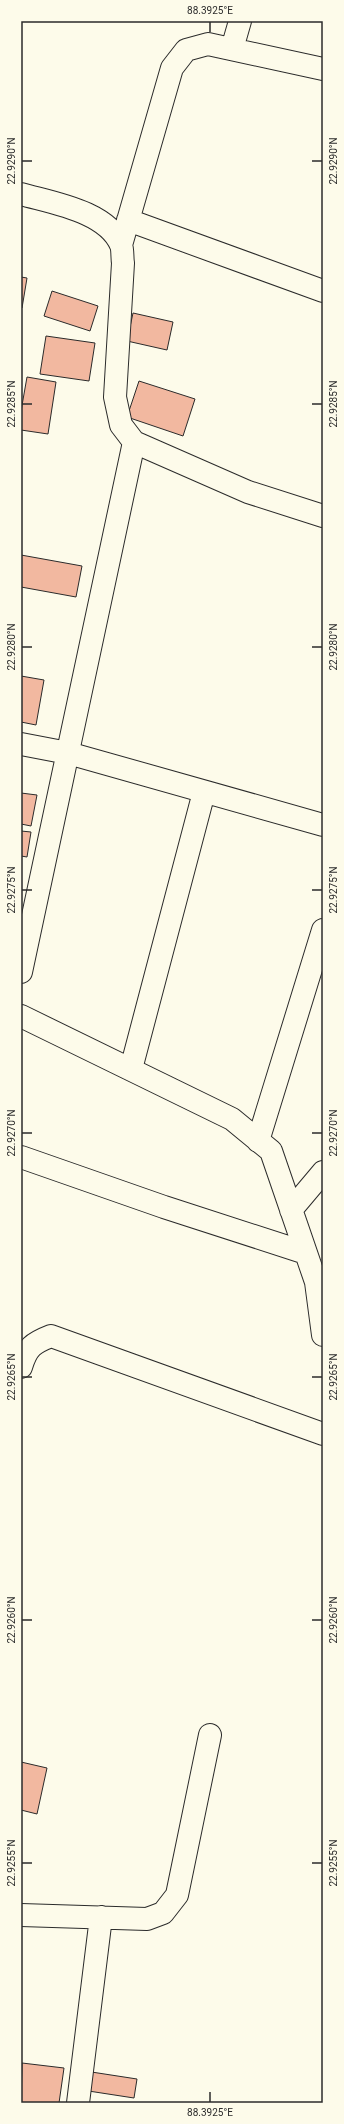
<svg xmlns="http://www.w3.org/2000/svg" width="344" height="2124" font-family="Roboto,sans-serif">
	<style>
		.building { fill: #f2b8a0; stroke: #2b2b2b }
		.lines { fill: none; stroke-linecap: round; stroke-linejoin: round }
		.minor-casing { stroke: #2b2b2b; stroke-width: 24 }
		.minor { stroke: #fdfbea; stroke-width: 22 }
		.ticks { fill: none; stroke: #2b2b2b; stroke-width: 1.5 }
		.neatline { fill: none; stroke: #2b2b2b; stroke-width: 1.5 }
		.ticks-label { font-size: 10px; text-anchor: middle; fill: #2b2b2b }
	</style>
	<rect width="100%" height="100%" fill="#fdfbea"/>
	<path class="building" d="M 21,277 L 27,278 L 22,308 L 21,308 Z
		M 52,291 L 98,306 L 90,331 L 44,316 Z
		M 133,313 L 173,322 L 167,350 L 127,341 Z
		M 46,336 L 95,343 L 89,381 L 40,374 Z
		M 27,377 L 56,382 L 48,434 L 21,430 L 21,411 Z
		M 139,381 L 195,399 L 183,436 L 127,417 Z
		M 21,555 L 82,566 L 76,597 L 21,587 Z
		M 21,676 L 44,680 L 36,725 L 21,722 Z
		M 21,793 L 37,795 L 31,826 L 21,824 Z
		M 21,831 L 31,832 L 27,857 L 21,856 Z
		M 21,1762 L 47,1768 L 37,1814 L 21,1810 Z
		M 22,2063 L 64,2068 L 59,2103 L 21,2103 Z
		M 85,2071 L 137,2079 L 134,2098 L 82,2090 Z"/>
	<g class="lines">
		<g class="minor-casing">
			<path id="minor" d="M 232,49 L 240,21
				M 21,194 C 52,203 107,211 121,245 C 123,250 122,258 123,263 L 115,397 L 121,425 L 134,442 L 248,492 L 323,516
				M 128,220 L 323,291
				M 121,245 L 172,68 L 186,50 L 208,44 L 323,69
				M 21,744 L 68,753 L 323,825
				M 21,972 L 134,442
				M 21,1016 L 232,1119 L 271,1151 L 316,1282 L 323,1335
				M 131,1069 L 204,792
				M 258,1141 L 323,930
				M 21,1157 L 164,1207 L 306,1253
				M 291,1210 L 323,1172
				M 21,1367 C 27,1347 33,1343 51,1336 L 323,1434
				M 21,1915 L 147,1919 L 163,1913 L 177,1895 L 210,1735
				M 78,2103 L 101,1917"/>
		</g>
		<use href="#minor" class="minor"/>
	</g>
	<path class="ticks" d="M 210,22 L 210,32M 22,161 L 32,161M 312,161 L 322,161M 22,404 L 32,404M 312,404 L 322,404M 22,647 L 32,647M 312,647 L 322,647M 22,890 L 32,890M 312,890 L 322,890M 22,1133 L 32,1133M 312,1133 L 322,1133M 22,1377 L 32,1377M 312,1377 L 322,1377M 22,1620 L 32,1620M 312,1620 L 322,1620M 22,1863 L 32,1863M 312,1863 L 322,1863M 210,2092 L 210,2102"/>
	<rect width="344" height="2124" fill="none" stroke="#fdfbea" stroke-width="44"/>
	<rect x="22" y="22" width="300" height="2080" class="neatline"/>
	<g class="ticks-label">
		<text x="210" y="14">88.3925°E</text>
		<text transform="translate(11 161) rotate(-90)" y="4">22.9290°N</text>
		<text transform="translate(333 161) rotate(-90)" y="4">22.9290°N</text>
		<text transform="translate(11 404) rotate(-90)" y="4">22.9285°N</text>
		<text transform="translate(333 404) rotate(-90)" y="4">22.9285°N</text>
		<text transform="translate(11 647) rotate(-90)" y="4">22.9280°N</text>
		<text transform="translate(333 647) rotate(-90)" y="4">22.9280°N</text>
		<text transform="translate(11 890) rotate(-90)" y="4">22.9275°N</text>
		<text transform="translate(333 890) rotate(-90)" y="4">22.9275°N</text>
		<text transform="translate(11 1133) rotate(-90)" y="4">22.9270°N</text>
		<text transform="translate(333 1133) rotate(-90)" y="4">22.9270°N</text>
		<text transform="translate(11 1377) rotate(-90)" y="4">22.9265°N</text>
		<text transform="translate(333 1377) rotate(-90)" y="4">22.9265°N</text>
		<text transform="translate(11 1620) rotate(-90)" y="4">22.9260°N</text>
		<text transform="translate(333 1620) rotate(-90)" y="4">22.9260°N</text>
		<text transform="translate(11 1863) rotate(-90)" y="4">22.9255°N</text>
		<text transform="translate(333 1863) rotate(-90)" y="4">22.9255°N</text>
		<text x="210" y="2116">88.3925°E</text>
	</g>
</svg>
